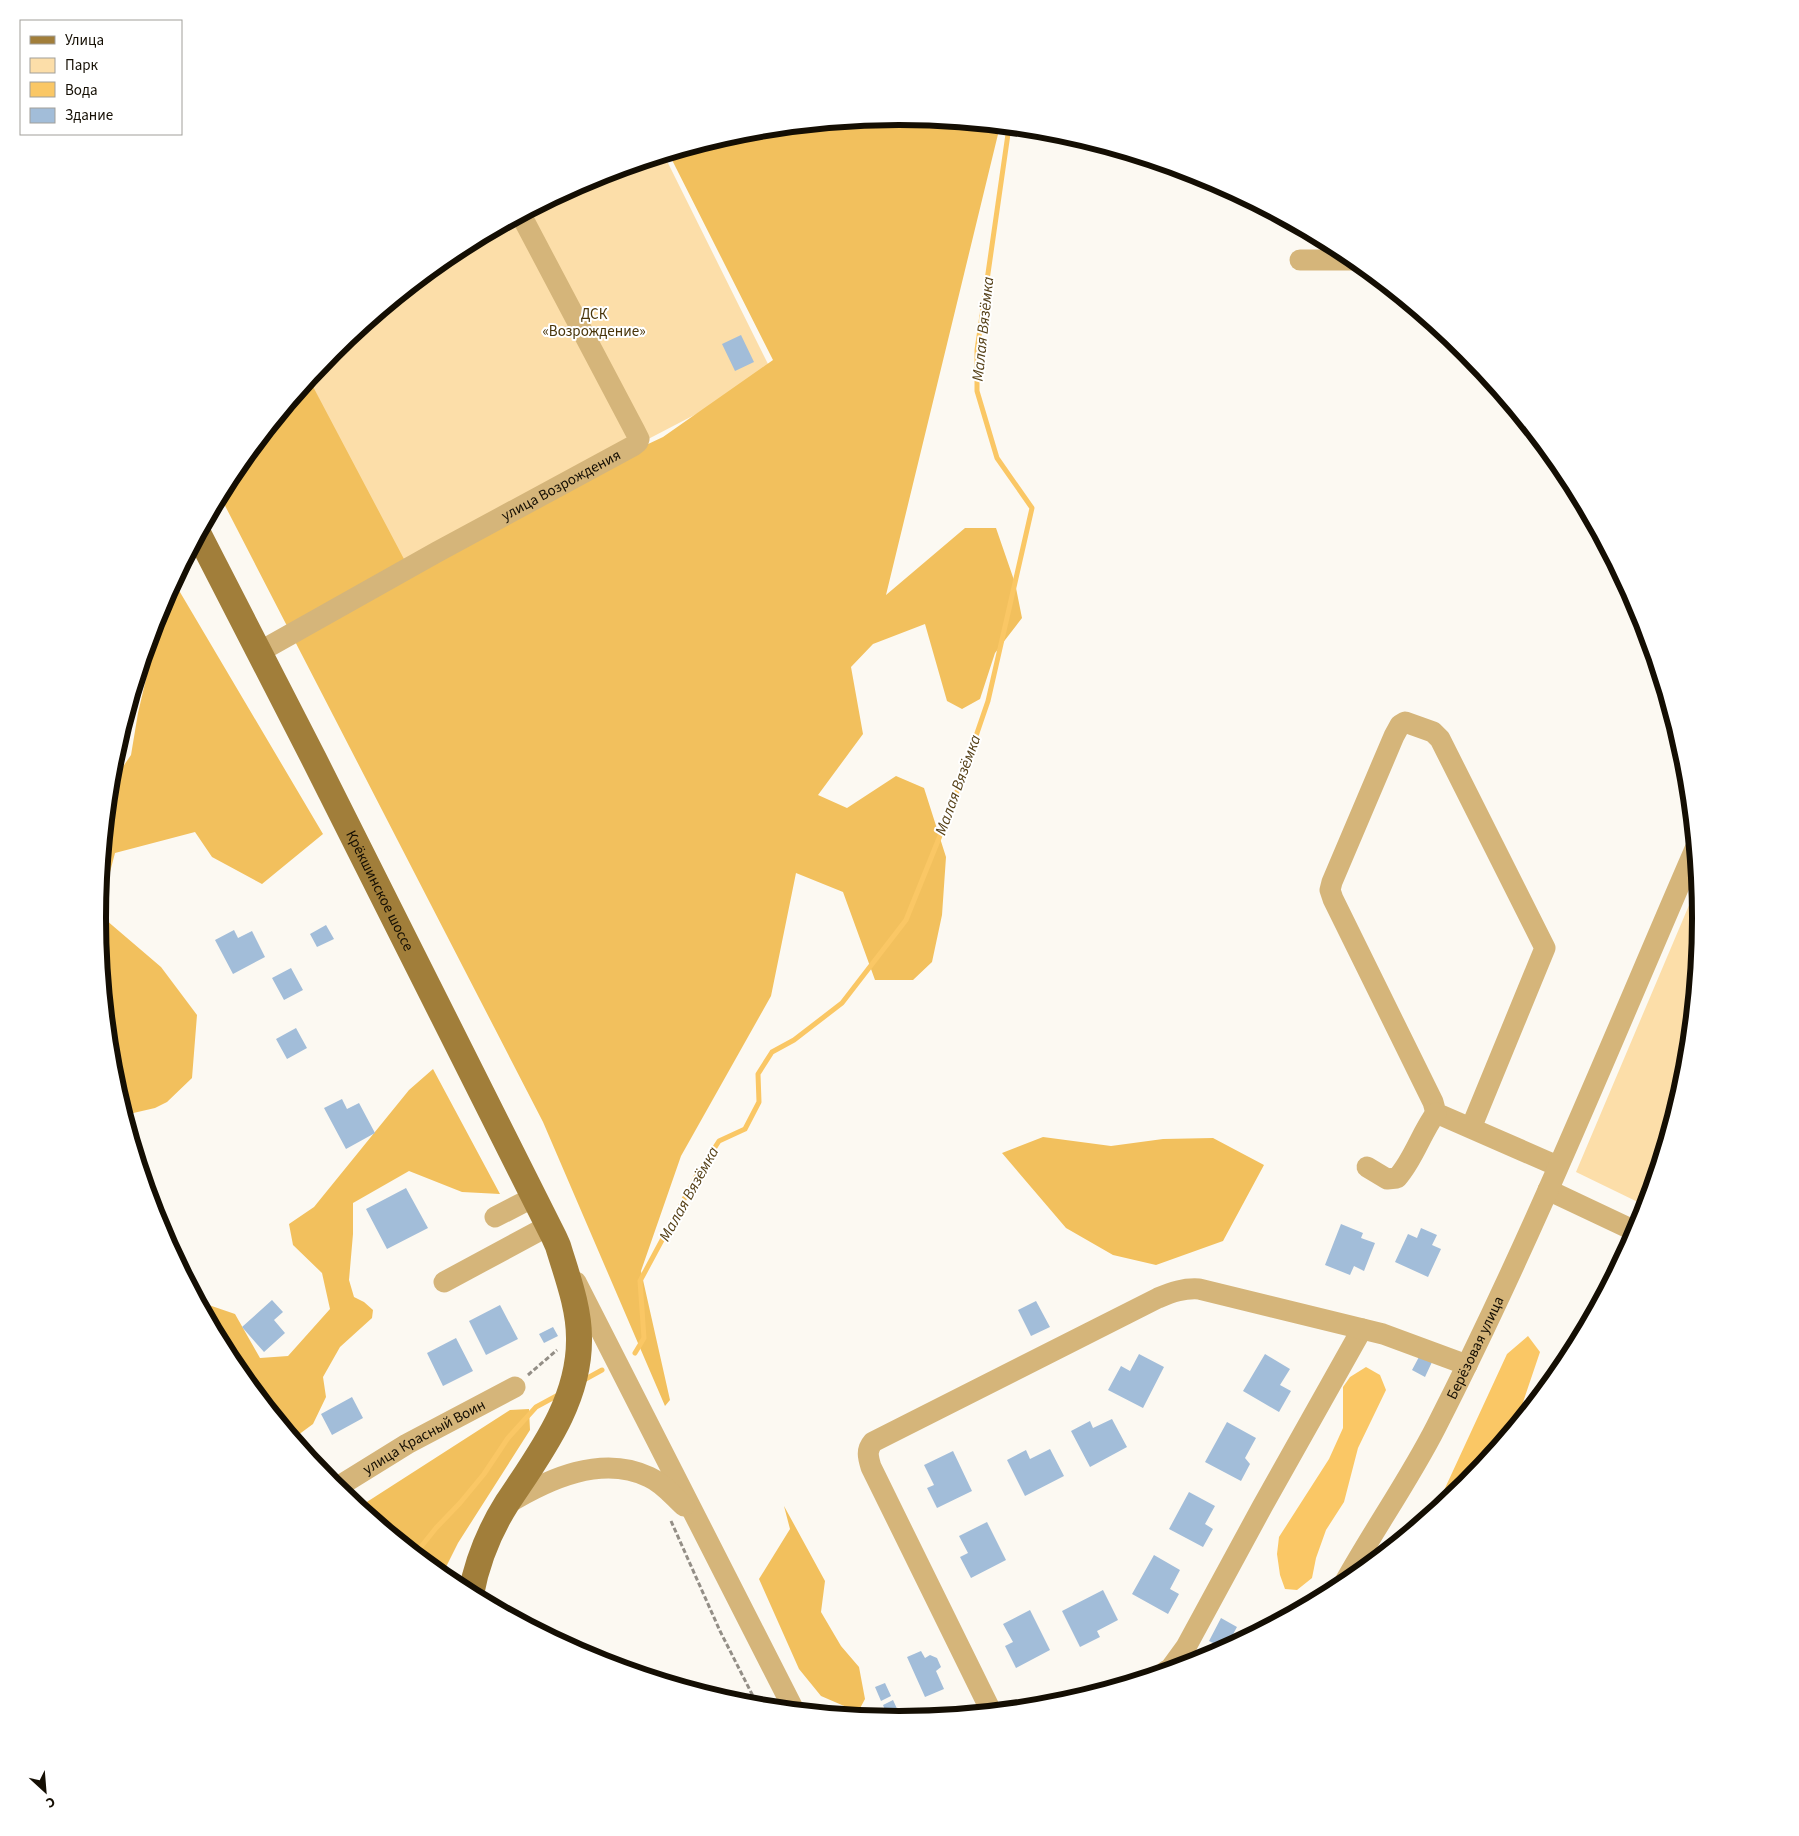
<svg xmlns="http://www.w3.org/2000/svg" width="1799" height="1836" font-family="'Source Sans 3',sans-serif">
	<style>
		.green { fill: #fcdea9 }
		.forest { fill: #f2c05d }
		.water { fill: #fac765 }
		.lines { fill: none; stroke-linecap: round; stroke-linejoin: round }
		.stream { stroke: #fac765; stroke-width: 5 }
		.building { fill: #a2bdd9 }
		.path { stroke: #938e86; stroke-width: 3; stroke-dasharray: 5 2.5; stroke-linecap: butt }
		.minor { stroke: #d5b57a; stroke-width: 21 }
		.major { stroke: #a17e3a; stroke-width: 26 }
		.labels { text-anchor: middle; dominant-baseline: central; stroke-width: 4; stroke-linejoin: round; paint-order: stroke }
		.park-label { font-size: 15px; fill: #483409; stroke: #fff }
		.street-label { font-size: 15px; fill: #140e03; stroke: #fff }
		.water-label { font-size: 16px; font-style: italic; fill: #554017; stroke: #fff }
		.rim { fill: none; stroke: #140e03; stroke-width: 6 }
	</style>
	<rect width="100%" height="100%" fill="#fcf9f2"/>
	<path class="green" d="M 664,155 L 773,374 L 341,599 L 256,444 L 333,351 L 454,251 L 593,177 Z
		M 1698,884 L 1701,918 L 1686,1075 L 1646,1206 L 1576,1172 Z"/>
	<path class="forest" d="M 900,116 L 1000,126 L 886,595 L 965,528 L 996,528 L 1015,583 L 1022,618 L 995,653 L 980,699 L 962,709 L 947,701 L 925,624 L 873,644 L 851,667 L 863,734 L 818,795 L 847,808 L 896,776 L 924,788 L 946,857 L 942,915 L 932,962 L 913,980 L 875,980 L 843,892 L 796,873 L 771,996 L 681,1156 L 641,1271 L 670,1400 L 665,1406 L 543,1122 L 220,496 L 233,472 L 309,379 L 404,559 L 663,437 L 773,360 L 669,154 L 743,131 Z
		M 174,582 L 323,834 L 262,884 L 212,857 L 195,832 L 115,853 L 99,914 L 161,967 L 197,1015 L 192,1078 L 167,1102 L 155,1108 L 129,1114 L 111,1056 L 98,918 L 111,784 L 131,755 L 138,713 L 157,632 L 153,629 L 159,611 Z
		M 433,1069 L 500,1194 L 462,1192 L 409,1171 L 353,1203 L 353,1234 L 349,1280 L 354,1297 L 364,1302 L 373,1310 L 372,1318 L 340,1347 L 323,1377 L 326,1397 L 313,1424 L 294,1438 L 233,1363 L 200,1302 L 235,1314 L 260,1358 L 288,1356 L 330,1309 L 322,1273 L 293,1245 L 289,1224 L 314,1207 L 409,1090 Z
		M 1043,1137 L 1111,1146 L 1163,1139 L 1213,1138 L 1264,1165 L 1223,1241 L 1156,1265 L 1113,1255 L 1066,1228 L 1002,1153 Z
		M 529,1409 L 530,1430 L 458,1543 L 442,1575 L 359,1507 L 510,1410 Z
		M 784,1506 L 825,1581 L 821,1612 L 841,1646 L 859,1667 L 865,1699 L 858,1712 L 821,1696 L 799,1669 L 759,1579 L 790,1529 Z"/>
	<path class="water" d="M 1528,1336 L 1540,1352 L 1515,1426 L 1466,1485 L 1434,1512 L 1507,1354 Z
		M 1366,1367 L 1380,1375 L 1386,1390 L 1358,1448 L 1344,1502 L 1326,1530 L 1316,1558 L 1312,1578 L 1297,1590 L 1285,1589 L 1280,1575 L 1277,1554 L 1279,1537 L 1329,1459 L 1343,1428 L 1343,1387 L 1350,1377 Z"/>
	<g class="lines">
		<path class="stream" d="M 635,1353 L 644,1338 L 640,1281 L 697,1175 L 719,1141 L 745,1129 L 759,1102 L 758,1074 L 772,1052 L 794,1040 L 842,1003 L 906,920 L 952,806 L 988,701 L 1032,508 L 997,458 L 977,391 L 977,350 L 1009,127
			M 582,1381 L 602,1370
			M 416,1553 L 436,1528 L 460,1503 L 484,1474 L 508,1438 L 536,1407 L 560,1394"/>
	</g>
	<path class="building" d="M 741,335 L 754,362 L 735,371 L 722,344 Z
		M 326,925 L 334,939 L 317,947 L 310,934 Z
		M 234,930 L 238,938 L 252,931 L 265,957 L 233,974 L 215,940 Z
		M 291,968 L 303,990 L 284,1000 L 272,978 Z
		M 296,1028 L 307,1048 L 287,1059 L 276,1039 Z
		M 342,1099 L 347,1109 L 359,1103 L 375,1133 L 346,1149 L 324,1108 Z
		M 406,1188 L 428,1228 L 387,1249 L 366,1209 Z
		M 1341,1224 L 1363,1233 L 1361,1238 L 1375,1243 L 1364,1271 L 1354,1266 L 1350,1275 L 1325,1265 Z
		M 1421,1228 L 1437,1235 L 1432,1245 L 1441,1249 L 1428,1277 L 1395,1262 L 1408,1234 L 1417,1238 Z
		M 272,1300 L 283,1312 L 274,1320 L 285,1333 L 264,1352 L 242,1327 Z
		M 1036,1301 L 1050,1327 L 1031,1336 L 1018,1310 Z
		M 500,1305 L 518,1339 L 486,1355 L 469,1321 Z
		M 553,1327 L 558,1336 L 544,1343 L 539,1334 Z
		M 456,1338 L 473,1371 L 443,1386 L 427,1353 Z
		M 1139,1354 L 1164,1367 L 1143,1408 L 1108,1390 L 1121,1366 L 1130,1371 Z
		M 1265,1354 L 1290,1369 L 1280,1385 L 1291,1391 L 1279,1412 L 1243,1391 Z
		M 1420,1355 L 1432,1362 L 1425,1377 L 1412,1370 Z
		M 352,1397 L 363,1418 L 332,1435 L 321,1414 Z
		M 1112,1419 L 1127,1447 L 1090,1467 L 1071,1431 L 1090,1421 L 1093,1428 Z
		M 1227,1422 L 1256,1438 L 1245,1458 L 1250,1464 L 1241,1481 L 1205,1462 Z
		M 1050,1449 L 1064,1476 L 1025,1496 L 1007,1460 L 1026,1450 L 1030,1459 Z
		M 953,1451 L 972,1491 L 937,1508 L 927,1488 L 934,1485 L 924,1465 Z
		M 1189,1492 L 1215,1506 L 1205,1524 L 1213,1529 L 1203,1547 L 1169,1529 Z
		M 987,1522 L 1006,1560 L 971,1578 L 960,1557 L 968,1553 L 959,1536 Z
		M 1154,1555 L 1180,1570 L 1170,1589 L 1179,1594 L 1168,1614 L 1132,1594 Z
		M 1103,1590 L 1118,1620 L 1097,1631 L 1100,1637 L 1080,1647 L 1062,1611 Z
		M 1030,1610 L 1050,1650 L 1016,1668 L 1005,1646 L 1013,1642 L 1003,1624 Z
		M 1221,1618 L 1237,1627 L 1225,1649 L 1209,1641 Z
		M 921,1651 L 925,1658 L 930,1655 L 937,1658 L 941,1667 L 936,1671 L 944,1689 L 925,1697 L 907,1657 Z
		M 885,1683 L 891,1696 L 881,1701 L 875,1687 Z
		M 749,1696 L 753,1706 L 736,1702 L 747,1697 Z
		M 893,1700 L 899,1713 L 888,1717 L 883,1705 Z"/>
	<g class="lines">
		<path class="path" d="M 528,1375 L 557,1350
			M 671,1521 L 720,1631 L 758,1706"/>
		<g class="minor">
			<path d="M 1300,260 L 1355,260"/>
			<path id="s1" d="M 259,652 L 437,552 L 633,446 L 638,442 L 639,439 L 635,431 L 521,215"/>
			<path d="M 1471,1128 L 1545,948 L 1440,739 L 1433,732 L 1405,722 L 1400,725 L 1394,736 L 1332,882 L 1330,890 L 1333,899 L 1433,1102 L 1436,1113 L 1546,1161 L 1558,1166"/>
			<path d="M 1367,1167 L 1387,1179 L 1397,1178 C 1414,1159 1421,1133 1436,1113"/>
			<path d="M 1548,1190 L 1637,1232"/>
			<path d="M 495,1217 L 534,1197"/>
			<path d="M 444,1282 L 548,1226"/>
			<path d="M 576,1282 L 794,1710"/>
			<path id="s2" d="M 336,1488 L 407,1444 L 515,1387"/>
			<path d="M 507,1504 C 548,1479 602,1454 649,1477 C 663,1483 673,1496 684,1506"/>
			<path id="s3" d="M 1342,1587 C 1372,1532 1408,1482 1436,1427 C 1532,1239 1611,1043 1695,849"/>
			<path d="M 1166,1671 L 1170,1669 L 1186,1647 L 1262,1507 L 1362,1329"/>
			<path d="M 991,1711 L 871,1467 C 868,1457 866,1450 873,1442 L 1158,1298 C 1172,1292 1184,1288 1199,1289 L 1383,1334 L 1467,1365"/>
		</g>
		<path class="major" id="s4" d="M 199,535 L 315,761 L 554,1237 L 558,1246 C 567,1276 579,1307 579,1338 C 580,1401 540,1453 507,1503 C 490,1530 477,1562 471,1594"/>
	</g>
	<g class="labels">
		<g class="park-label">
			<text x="594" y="314">ДСК<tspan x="594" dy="17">«Возрождение»</tspan></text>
		</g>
		<g class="street-label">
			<text stroke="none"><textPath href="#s1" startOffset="345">улица Возрождения</textPath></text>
			<text stroke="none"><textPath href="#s4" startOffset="399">Крёкшинское шоссе</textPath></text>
			<text stroke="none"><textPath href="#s3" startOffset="274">Берёзовая улица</textPath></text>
			<text stroke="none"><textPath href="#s2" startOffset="102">улица Красный Воин</textPath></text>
		</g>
		<g class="water-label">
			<text transform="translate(983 329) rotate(-84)">Малая Вязёмка</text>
			<text transform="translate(958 785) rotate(-70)">Малая Вязёмка</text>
			<text transform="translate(689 1194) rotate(-61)">Малая Вязёмка</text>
		</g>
	</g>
	<path d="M0 0H1799V1836H0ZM106 918a793 793 0 1 1 1586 0a793 793 0 1 1-1586 0Z" fill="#fff" fill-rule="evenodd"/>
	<path class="rim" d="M106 918a793 793 0 1 1 1586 0a793 793 0 1 1-1586 0Z"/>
	<rect x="20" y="20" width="162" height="115" fill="#ffffff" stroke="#a19f9a"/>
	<rect x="30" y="36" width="25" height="8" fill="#a17e3a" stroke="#a19f9a"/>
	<text x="65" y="45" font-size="15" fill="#140e03">Улица</text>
	<rect x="30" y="58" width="25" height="15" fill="#fcdea9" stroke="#a19f9a"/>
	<text x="65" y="70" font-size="15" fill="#140e03">Парк</text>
	<rect x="30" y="82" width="25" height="15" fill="#fac765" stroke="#a19f9a"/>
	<text x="65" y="95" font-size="15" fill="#140e03">Вода</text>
	<rect x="30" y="108" width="25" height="15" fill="#a2bdd9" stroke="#a19f9a"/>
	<text x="65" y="120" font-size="15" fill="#140e03">Здание</text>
	<g transform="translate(45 1791) rotate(154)" stroke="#ffffff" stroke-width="4" paint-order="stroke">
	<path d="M0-4L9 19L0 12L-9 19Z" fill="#140e03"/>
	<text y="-8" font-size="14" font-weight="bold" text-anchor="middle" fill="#140e03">С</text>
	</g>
</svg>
